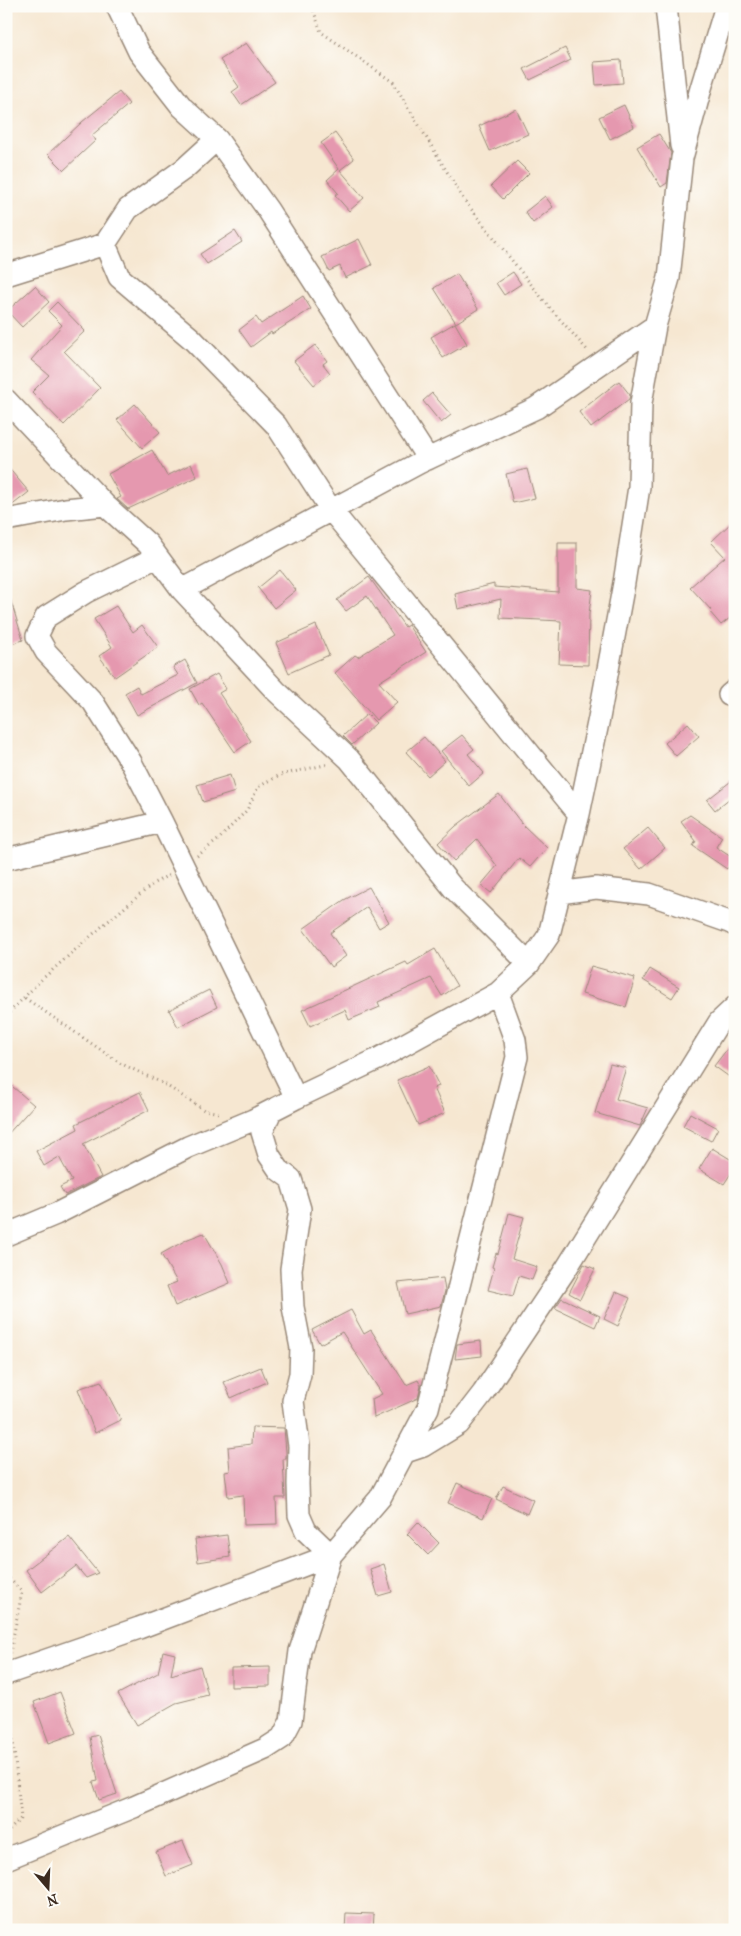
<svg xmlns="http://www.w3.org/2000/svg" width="741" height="1936" font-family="'IM FELL French Canon',serif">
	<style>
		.building { fill: #e598af }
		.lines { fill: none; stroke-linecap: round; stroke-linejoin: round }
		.minor-casing { stroke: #988878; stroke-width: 24 }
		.path { stroke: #988878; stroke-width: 3; stroke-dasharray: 1 4; stroke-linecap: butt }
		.minor { stroke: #fff; stroke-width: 21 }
	</style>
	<rect width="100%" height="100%" fill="#fdfcf7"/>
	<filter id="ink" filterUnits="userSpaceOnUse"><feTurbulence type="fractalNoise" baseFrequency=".02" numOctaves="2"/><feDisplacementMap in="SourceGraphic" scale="10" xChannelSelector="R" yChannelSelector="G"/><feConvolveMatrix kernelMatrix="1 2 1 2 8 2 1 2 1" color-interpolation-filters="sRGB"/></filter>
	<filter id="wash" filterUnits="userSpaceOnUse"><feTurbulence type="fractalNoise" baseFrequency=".0096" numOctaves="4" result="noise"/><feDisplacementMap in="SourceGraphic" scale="20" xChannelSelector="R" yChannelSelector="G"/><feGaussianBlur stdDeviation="1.12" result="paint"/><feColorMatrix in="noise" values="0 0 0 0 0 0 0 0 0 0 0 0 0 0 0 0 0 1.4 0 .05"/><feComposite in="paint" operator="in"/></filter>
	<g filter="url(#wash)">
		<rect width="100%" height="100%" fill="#f6e7d1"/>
		<g id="blocks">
			<path class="building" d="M 246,43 L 275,82 L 241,105 L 232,92 L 239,87 L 220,60 Z
				M 565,48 L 571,60 L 530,80 L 524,69 Z
				M 621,60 L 623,83 L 596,85 L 594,62 Z
				M 119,92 L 129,104 L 91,136 L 96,140 L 64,170 L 48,154 L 82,122 Z
				M 624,105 L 634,127 L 610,139 L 599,117 Z
				M 516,109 L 528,134 L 490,151 L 479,126 Z
				M 335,133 L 354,159 L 340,170 L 364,198 L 349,211 L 335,195 L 338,193 L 327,180 L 339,169 L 321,143 Z
				M 659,134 L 671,153 L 667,183 L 661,187 L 637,147 Z
				M 517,161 L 529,173 L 503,199 L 491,186 Z
				M 545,196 L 553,207 L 533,223 L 525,212 Z
				M 235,231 L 242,242 L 207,264 L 200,254 Z
				M 359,239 L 372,265 L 345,278 L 340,266 L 329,271 L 322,257 Z
				M 513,272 L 521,284 L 504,295 L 496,283 Z
				M 457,274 L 478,309 L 456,323 L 434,288 Z
				M 35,286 L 49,302 L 22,327 L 7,311 Z
				M 303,296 L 311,309 L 272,334 L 271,332 L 251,347 L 239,330 L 256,317 L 261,324 Z
				M 57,302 L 85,331 L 64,351 L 100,388 L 64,425 L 32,392 L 49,375 L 31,360 L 62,325 L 48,311 Z
				M 455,323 L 467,344 L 443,358 L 431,337 Z
				M 315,345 L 327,361 L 323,364 L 330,373 L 314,385 L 294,361 Z
				M 619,381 L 630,395 L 629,399 L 591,428 L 579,412 Z
				M 432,393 L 451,415 L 441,423 L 423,401 Z
				M 135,404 L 160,432 L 142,448 L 117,420 Z
				M 152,450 L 167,476 L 191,464 L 197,477 L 128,509 L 117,499 L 121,497 L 108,474 Z
				M 6,465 L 29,492 L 10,507 L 6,507 Z
				M 527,469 L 535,498 L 513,503 L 506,474 Z
				M 735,519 L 735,614 L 721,625 L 709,611 L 711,610 L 690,587 L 725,557 L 711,542 Z
				M 558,543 L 577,543 L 577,588 L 592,590 L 589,614 L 588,665 L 559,664 L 561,621 L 500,618 L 501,599 L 458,609 L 455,594 L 494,584 L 494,587 L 558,592 Z
				M 280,570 L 296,590 L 274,608 L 258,588 Z
				M 369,577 L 405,627 L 408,625 L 426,652 L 379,682 L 397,702 L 376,720 L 335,673 L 355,655 L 358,657 L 393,635 L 367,596 L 346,611 L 337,600 Z
				M 9,595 L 23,640 L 6,646 L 6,596 Z
				M 116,606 L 133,632 L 142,625 L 158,647 L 115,677 L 99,656 L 112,647 L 94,619 Z
				M 316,625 L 329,655 L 289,673 L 276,643 Z
				M 185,660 L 197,683 L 137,715 L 125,693 L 137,686 L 141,694 L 178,675 L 173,667 Z
				M 217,674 L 226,689 L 219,693 L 251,741 L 235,752 L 202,703 L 199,705 L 190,689 Z
				M 367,714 L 376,723 L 352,745 L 343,736 Z
				M 688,723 L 699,736 L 676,756 L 665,743 Z
				M 462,735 L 474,749 L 468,754 L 484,773 L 469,786 L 441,751 Z
				M 424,737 L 445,761 L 428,776 L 406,752 Z
				M 230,775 L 235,792 L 203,802 L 197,785 Z
				M 735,778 L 735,794 L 715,810 L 707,800 Z
				M 499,794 L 522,824 L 547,848 L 530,867 L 519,858 L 491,893 L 481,885 L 497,866 L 477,839 L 454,861 L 438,843 L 456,826 Z
				M 690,815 L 722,837 L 716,847 L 734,859 L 727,869 L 693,846 L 696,841 L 681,821 Z
				M 648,828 L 665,848 L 641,869 L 623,849 Z
				M 369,887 L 389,922 L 379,928 L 367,907 L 330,933 L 346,956 L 331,967 L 303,929 L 344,900 Z
				M 435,949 L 457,986 L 442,996 L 431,978 L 378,1002 L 380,1007 L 349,1020 L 345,1010 L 310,1026 L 302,1010 L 406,962 L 408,965 Z
				M 591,966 L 635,978 L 626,1007 L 582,994 Z
				M 650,969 L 679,987 L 672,998 L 643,980 Z
				M 209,990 L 217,1007 L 178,1027 L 169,1010 Z
				M 735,1039 L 735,1081 L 714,1066 Z
				M 610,1064 L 626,1068 L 616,1099 L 648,1108 L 640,1126 L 595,1113 Z
				M 429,1066 L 439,1086 L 434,1088 L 445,1113 L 418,1125 L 397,1080 Z
				M 6,1081 L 34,1105 L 6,1136 Z
				M 140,1092 L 149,1110 L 83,1144 L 101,1177 L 65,1195 L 60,1187 L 72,1181 L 59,1157 L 44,1166 L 36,1151 L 78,1129 L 76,1124 Z
				M 690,1113 L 718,1128 L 711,1141 L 683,1126 Z
				M 712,1148 L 735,1162 L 735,1167 L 724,1184 L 699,1169 Z
				M 509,1213 L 524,1217 L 512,1259 L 537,1267 L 532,1280 L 519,1276 L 513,1296 L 488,1290 L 494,1268 L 492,1267 L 496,1253 L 498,1254 Z
				M 204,1233 L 222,1264 L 230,1283 L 175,1306 L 167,1286 L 177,1282 L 161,1254 L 188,1239 Z
				M 584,1264 L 595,1269 L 580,1299 L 569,1293 Z
				M 443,1278 L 445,1291 L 441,1306 L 405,1314 L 398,1283 Z
				M 616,1292 L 630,1298 L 618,1326 L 604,1319 Z
				M 562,1298 L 600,1316 L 595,1327 L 555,1308 Z
				M 351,1310 L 364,1334 L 371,1330 L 406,1385 L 418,1380 L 421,1386 L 418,1398 L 374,1418 L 372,1399 L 382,1394 L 342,1332 L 320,1344 L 312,1330 Z
				M 481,1341 L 482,1356 L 455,1359 L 457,1344 Z
				M 261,1367 L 267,1382 L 231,1398 L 224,1382 Z
				M 101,1381 L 121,1420 L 95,1433 L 78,1389 Z
				M 252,1427 L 284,1428 L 286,1452 L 286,1459 L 283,1459 L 285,1498 L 276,1498 L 277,1524 L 244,1525 L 243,1495 L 228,1497 L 225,1472 L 230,1471 L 228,1447 L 251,1444 Z
				M 457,1483 L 492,1499 L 483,1518 L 448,1503 Z
				M 503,1486 L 533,1500 L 527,1514 L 496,1499 Z
				M 418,1522 L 439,1543 L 428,1555 L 407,1534 Z
				M 227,1535 L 230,1557 L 198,1562 L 195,1539 Z
				M 69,1537 L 98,1573 L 86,1578 L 76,1566 L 42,1592 L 26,1570 Z
				M 384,1564 L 392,1592 L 378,1596 L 370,1569 Z
				M 163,1651 L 175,1654 L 171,1675 L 200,1666 L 208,1695 L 176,1703 L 137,1725 L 118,1694 L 158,1673 Z
				M 270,1667 L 270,1686 L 231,1687 L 231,1668 Z
				M 60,1692 L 76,1733 L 49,1743 L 34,1702 Z
				M 98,1735 L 117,1794 L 99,1800 L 93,1782 L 98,1781 L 90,1737 Z
				M 183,1841 L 193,1865 L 166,1876 L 156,1852 Z
				M 346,1913 L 374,1914 L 373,1930 L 345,1930 Z"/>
		</g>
	</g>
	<g filter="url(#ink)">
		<use href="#blocks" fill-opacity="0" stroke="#988878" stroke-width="1"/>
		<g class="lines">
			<g class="minor-casing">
				<path id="minor" d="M 117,6 L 139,52 L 182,107 L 217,139 L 268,210 L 428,459
					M 666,6 L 681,146
					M 105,244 L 119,277 L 192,339 L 276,425 L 331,510 L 579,814
					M 6,275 L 105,244 L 128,209 L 184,169 L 217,139
					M 6,400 L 105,505 L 148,544 L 182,590 L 276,691 L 349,759 L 453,888 L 529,964
					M 6,520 L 66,509 L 105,505
					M 157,557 L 86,592 L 46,617 L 37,636 L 46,652 L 93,702 L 131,762 L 162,822 L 296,1098
					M 182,590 L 419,463 L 536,408 L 655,326
					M 729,695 L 735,690
					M 6,859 L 162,822
					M 559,893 L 596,888 L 649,894 L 729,922 L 735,925
					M 6,1235 L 56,1214 L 188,1147 L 253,1120 L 296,1098 L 378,1059 L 498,993
					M 405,1452 L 423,1446 L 459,1424 L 483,1393 L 566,1269 L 719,1022 L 735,1007
					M 6,1674 L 139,1628 L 331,1555 L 306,1531 L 299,1515 L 298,1484 L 299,1446 L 293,1401 L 300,1374 L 301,1348 L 293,1307 L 291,1269 L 300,1209 L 291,1179 L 279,1170 L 269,1155 L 262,1132 L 271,1111
					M 6,1859 L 134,1807 L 265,1749 L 282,1738 L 291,1721 L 300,1651 L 331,1555 L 380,1498 L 428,1408 L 517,1057 L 515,1040 L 498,993 L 529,964 L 549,935 L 579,814 L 599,718 L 624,583 L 639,487 L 641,403 L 655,326 L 669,278 L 682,158 L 701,88 L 726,6"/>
			</g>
			<path class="path" d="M 312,6 L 321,32 L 393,82 L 464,200 L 549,307 L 589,352
				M 197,856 L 218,840 L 247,810 L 258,787 L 280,775 L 329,764
				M 25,998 L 120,1063 L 164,1084 L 204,1110 L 220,1113
				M 6,1016 L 40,981 L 100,928 L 154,883 L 169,875
				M 6,1575 L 22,1592 L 10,1653
				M 6,1834 L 21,1818 L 8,1691"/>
			<use href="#minor" class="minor"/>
		</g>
	</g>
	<rect width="741" height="1936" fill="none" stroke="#fdfcf7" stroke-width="25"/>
	<g transform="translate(48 1888) rotate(161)" stroke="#fdfcf7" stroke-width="4" paint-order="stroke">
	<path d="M0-4L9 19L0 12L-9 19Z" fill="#3b2a1e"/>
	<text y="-8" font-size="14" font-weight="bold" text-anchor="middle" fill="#3b2a1e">N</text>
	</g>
</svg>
